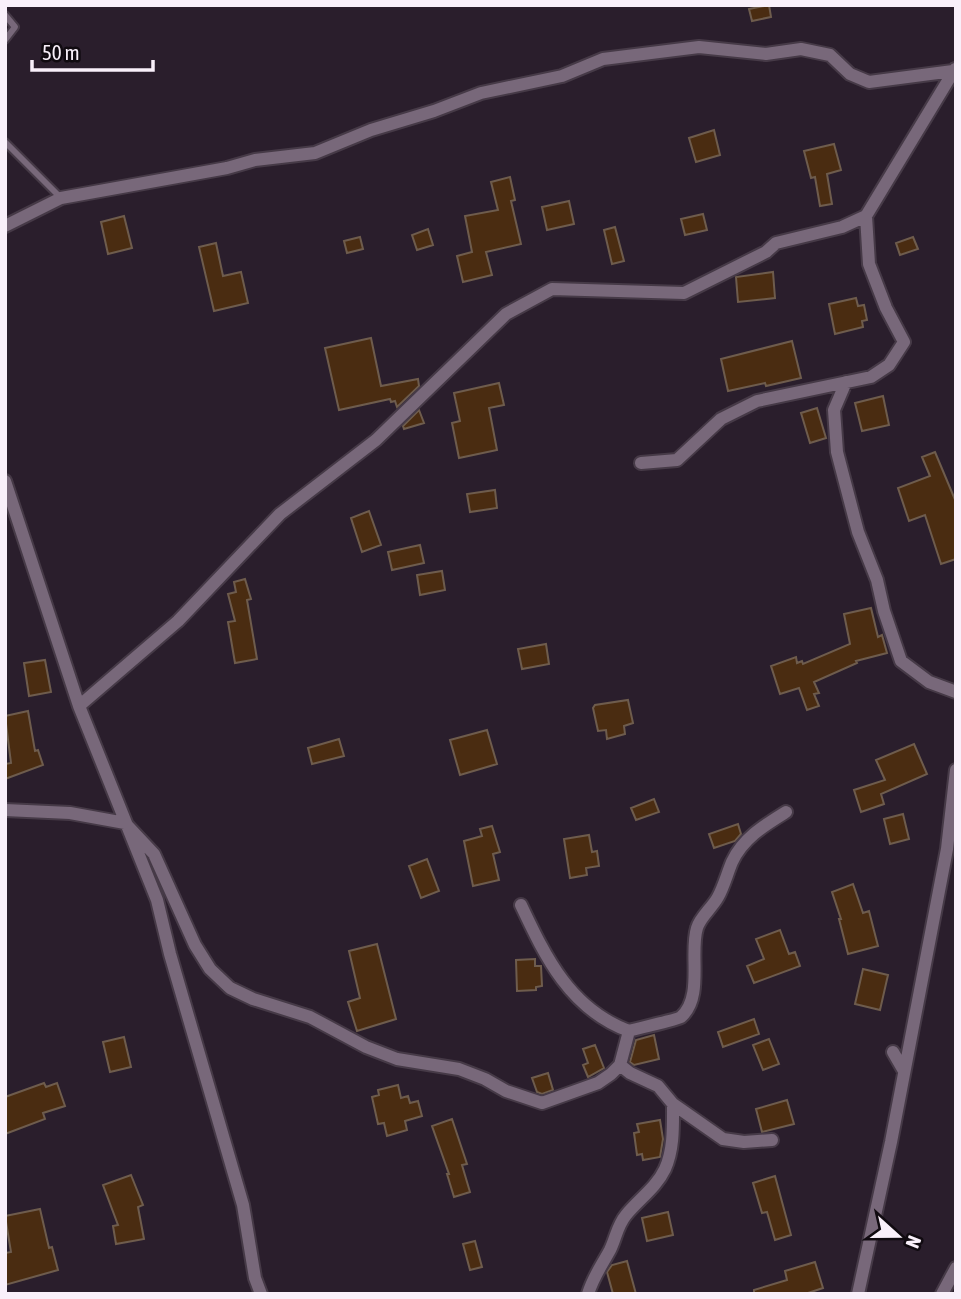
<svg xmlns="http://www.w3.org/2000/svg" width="961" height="1299" font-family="'Asap Condensed',sans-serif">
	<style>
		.building { fill: #4a2c11; stroke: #6e5c4d; stroke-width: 2 }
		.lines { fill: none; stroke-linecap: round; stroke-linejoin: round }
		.lane-casing { stroke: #463a47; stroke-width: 10 }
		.street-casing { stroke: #463a47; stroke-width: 16 }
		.lane { stroke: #78687a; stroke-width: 6 }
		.street { stroke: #78687a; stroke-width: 12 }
	</style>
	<rect width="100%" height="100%" fill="#2a1e2c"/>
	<path class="building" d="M 769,5 L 771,17 L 752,21 L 749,9 Z
		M 714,130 L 720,155 L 696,162 L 689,138 Z
		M 834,144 L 841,170 L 827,174 L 832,204 L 820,206 L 815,177 L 811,178 L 804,151 Z
		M 510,177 L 515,200 L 511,201 L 521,244 L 486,252 L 492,275 L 463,282 L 457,256 L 472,252 L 465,216 L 498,210 L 491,182 Z
		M 569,201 L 574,224 L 547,230 L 542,207 Z
		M 703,214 L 707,230 L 685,235 L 681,219 Z
		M 124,216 L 132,248 L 108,254 L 101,222 Z
		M 615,227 L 624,261 L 612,264 L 604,230 Z
		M 428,229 L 433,245 L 417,250 L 412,235 Z
		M 360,237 L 363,249 L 347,253 L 344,241 Z
		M 913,237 L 918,249 L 900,255 L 896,243 Z
		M 216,243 L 223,276 L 241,272 L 248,303 L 214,311 L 199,247 Z
		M 773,272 L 775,298 L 738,302 L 736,277 Z
		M 856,298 L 858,306 L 864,305 L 867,320 L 862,321 L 863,327 L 835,334 L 829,304 Z
		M 371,338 L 381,386 L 418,379 L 419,386 L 397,407 L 395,401 L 391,402 L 390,399 L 339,410 L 325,348 Z
		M 792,341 L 801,378 L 766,386 L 765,383 L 728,391 L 721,359 Z
		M 499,383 L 504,405 L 489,408 L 497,450 L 459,458 L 452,423 L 460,421 L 454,393 Z
		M 883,396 L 889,425 L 862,431 L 855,403 Z
		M 817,408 L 826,438 L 810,443 L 801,413 Z
		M 419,410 L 424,423 L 404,429 L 403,426 Z
		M 935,452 L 956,502 L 956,559 L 941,564 L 925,515 L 909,521 L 898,488 L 930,476 L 922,457 Z
		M 495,490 L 497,508 L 470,512 L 467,494 Z
		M 369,511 L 381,545 L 362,552 L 351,518 Z
		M 420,545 L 424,563 L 392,570 L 388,552 Z
		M 442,571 L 445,590 L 420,595 L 417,575 Z
		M 245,579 L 251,599 L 247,600 L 257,659 L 235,663 L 228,622 L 235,621 L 228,594 L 236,592 L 234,582 Z
		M 871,608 L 878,637 L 882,635 L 887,653 L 856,661 L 857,663 L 814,682 L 819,693 L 814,694 L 819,706 L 807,710 L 799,688 L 780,694 L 771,666 L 796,657 L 797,663 L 802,661 L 803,664 L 850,644 L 844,614 Z
		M 546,644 L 549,664 L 522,669 L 518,649 Z
		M 45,660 L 51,692 L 29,696 L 24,663 Z
		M 628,700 L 633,723 L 624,726 L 625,734 L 607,739 L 606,730 L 598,731 L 593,708 L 595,705 Z
		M 28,711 L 35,751 L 38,750 L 43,765 L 5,779 L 5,764 L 11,763 L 5,716 Z
		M 487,730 L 497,764 L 460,775 L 450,740 Z
		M 339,739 L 344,756 L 312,764 L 308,748 Z
		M 914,744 L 927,774 L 881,794 L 884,804 L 861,812 L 854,790 L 885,780 L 876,760 Z
		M 654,799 L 659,812 L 636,820 L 631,808 Z
		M 903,814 L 909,839 L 890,844 L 884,819 Z
		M 738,824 L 741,834 L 735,841 L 714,848 L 709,834 Z
		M 492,826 L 500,852 L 493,854 L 499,880 L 473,886 L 464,841 L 482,836 L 480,829 Z
		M 589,835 L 592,852 L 597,851 L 599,866 L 586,868 L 587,875 L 570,878 L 564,839 Z
		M 427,859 L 439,891 L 421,898 L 409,866 Z
		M 853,884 L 863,913 L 869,911 L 878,946 L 848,954 L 839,919 L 841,919 L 832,892 Z
		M 780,930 L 789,954 L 795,952 L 800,966 L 754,983 L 747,966 L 764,959 L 756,939 Z
		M 377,944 L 396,1019 L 357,1031 L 348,1002 L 360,998 L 349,951 Z
		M 535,959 L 535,966 L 541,966 L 542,986 L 536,987 L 536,990 L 517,991 L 516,960 Z
		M 863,969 L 888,975 L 880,1010 L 855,1004 Z
		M 754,1019 L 759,1034 L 723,1047 L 718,1032 Z
		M 654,1035 L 659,1059 L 634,1065 L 630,1062 L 636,1040 Z
		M 124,1037 L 131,1067 L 110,1072 L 103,1042 Z
		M 769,1039 L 779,1064 L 763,1070 L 753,1045 Z
		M 595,1045 L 604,1068 L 588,1077 L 583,1065 L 588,1063 L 583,1049 Z
		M 548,1073 L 553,1090 L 542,1094 L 537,1092 L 532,1078 Z
		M 44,1083 L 46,1087 L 57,1083 L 65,1106 L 43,1113 L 45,1119 L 5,1134 L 5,1097 Z
		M 398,1085 L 401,1098 L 408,1096 L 410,1103 L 418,1101 L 422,1116 L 405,1121 L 407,1130 L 387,1136 L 384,1123 L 378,1124 L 372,1097 L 379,1095 L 378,1090 Z
		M 787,1100 L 794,1124 L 762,1132 L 756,1109 Z
		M 452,1119 L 467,1164 L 462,1165 L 470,1192 L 454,1197 L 447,1174 L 449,1174 L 432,1126 Z
		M 660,1120 L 663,1139 L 660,1157 L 643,1160 L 642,1154 L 637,1155 L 634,1133 L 639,1132 L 637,1124 Z
		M 131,1175 L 143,1205 L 138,1207 L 144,1239 L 116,1244 L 113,1226 L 118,1225 L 103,1185 Z
		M 775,1176 L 791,1235 L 775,1240 L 767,1212 L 762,1213 L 753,1183 Z
		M 40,1209 L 49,1248 L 52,1247 L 58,1270 L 5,1285 L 5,1253 L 11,1252 L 5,1216 Z
		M 668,1212 L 673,1235 L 647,1241 L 642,1218 Z
		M 475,1241 L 482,1267 L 470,1270 L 463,1244 Z
		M 627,1261 L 636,1294 L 613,1294 L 607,1272 L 612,1265 Z
		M 815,1262 L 823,1288 L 805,1294 L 754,1294 L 754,1290 L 787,1280 L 785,1271 Z"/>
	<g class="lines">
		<g class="lane-casing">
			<path id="lane" d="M 5,15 L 15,27 L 5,40
				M 5,142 L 61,198"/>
		</g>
		<g class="street-casing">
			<path id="street" d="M 5,226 L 61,198 L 227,168 L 255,160 L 315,153 L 371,130 L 434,111 L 481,93 L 562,76 L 603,59 L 699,47 L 766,54 L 801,49 L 830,55 L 850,74 L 869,82 L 953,71
				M 846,382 L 834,410 L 837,452 L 858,532 L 877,580 L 884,611 L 901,661 L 929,682 L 956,692
				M 641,463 L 677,460 L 721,419 L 757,401 L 871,377 L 889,365 L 904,342 L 886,308 L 869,264 L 866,216 L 955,69
				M 5,481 L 79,706 L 157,900 L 170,954 L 243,1205 L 255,1278 L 261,1294
				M 79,706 L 178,621 L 280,514 L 376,440 L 506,314 L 552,289 L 684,293 L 766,252 L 776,243 L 842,227 L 866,216
				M 5,810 L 70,813 L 125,823 L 154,854 L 195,945 L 210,969 L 230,988 L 253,999 L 310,1017 L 366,1047 L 397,1059 L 459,1069 L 485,1079 L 506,1091 L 542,1103 L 598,1083 L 611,1074 L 620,1065 L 629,1031 C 638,1028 677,1020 681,1017 C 704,997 689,953 697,928 C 700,917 712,908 718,897 C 724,886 727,874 732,862 C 743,838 765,825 786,812
				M 521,905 C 546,958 570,1009 629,1031
				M 893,1052 L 904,1071
				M 620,1065 L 630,1073 L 658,1086 L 673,1104 L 723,1139 L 744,1142 L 772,1140
				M 588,1294 C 593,1277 602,1265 610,1250 C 616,1238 617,1226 626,1215 C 639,1199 656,1188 665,1169 C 674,1149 673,1126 673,1104
				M 858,1294 L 891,1142 L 947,849 L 956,770
				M 942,1294 L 956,1268"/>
		</g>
		<use href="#lane" class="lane"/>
		<use href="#street" class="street"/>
	</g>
	<rect width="961" height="1299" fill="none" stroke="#f9f0fa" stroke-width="14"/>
	<g transform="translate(898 1236) rotate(111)" stroke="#100a10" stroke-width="5" paint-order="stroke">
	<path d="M0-5L12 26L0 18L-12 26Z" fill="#f9f0fa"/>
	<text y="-10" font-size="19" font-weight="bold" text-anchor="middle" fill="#f9f0fa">N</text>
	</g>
	<path d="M32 60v10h121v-10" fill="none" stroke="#f9f0fa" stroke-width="3.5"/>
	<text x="42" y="60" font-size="21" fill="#f9f0fa" stroke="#100a10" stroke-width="5" paint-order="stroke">50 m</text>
</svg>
